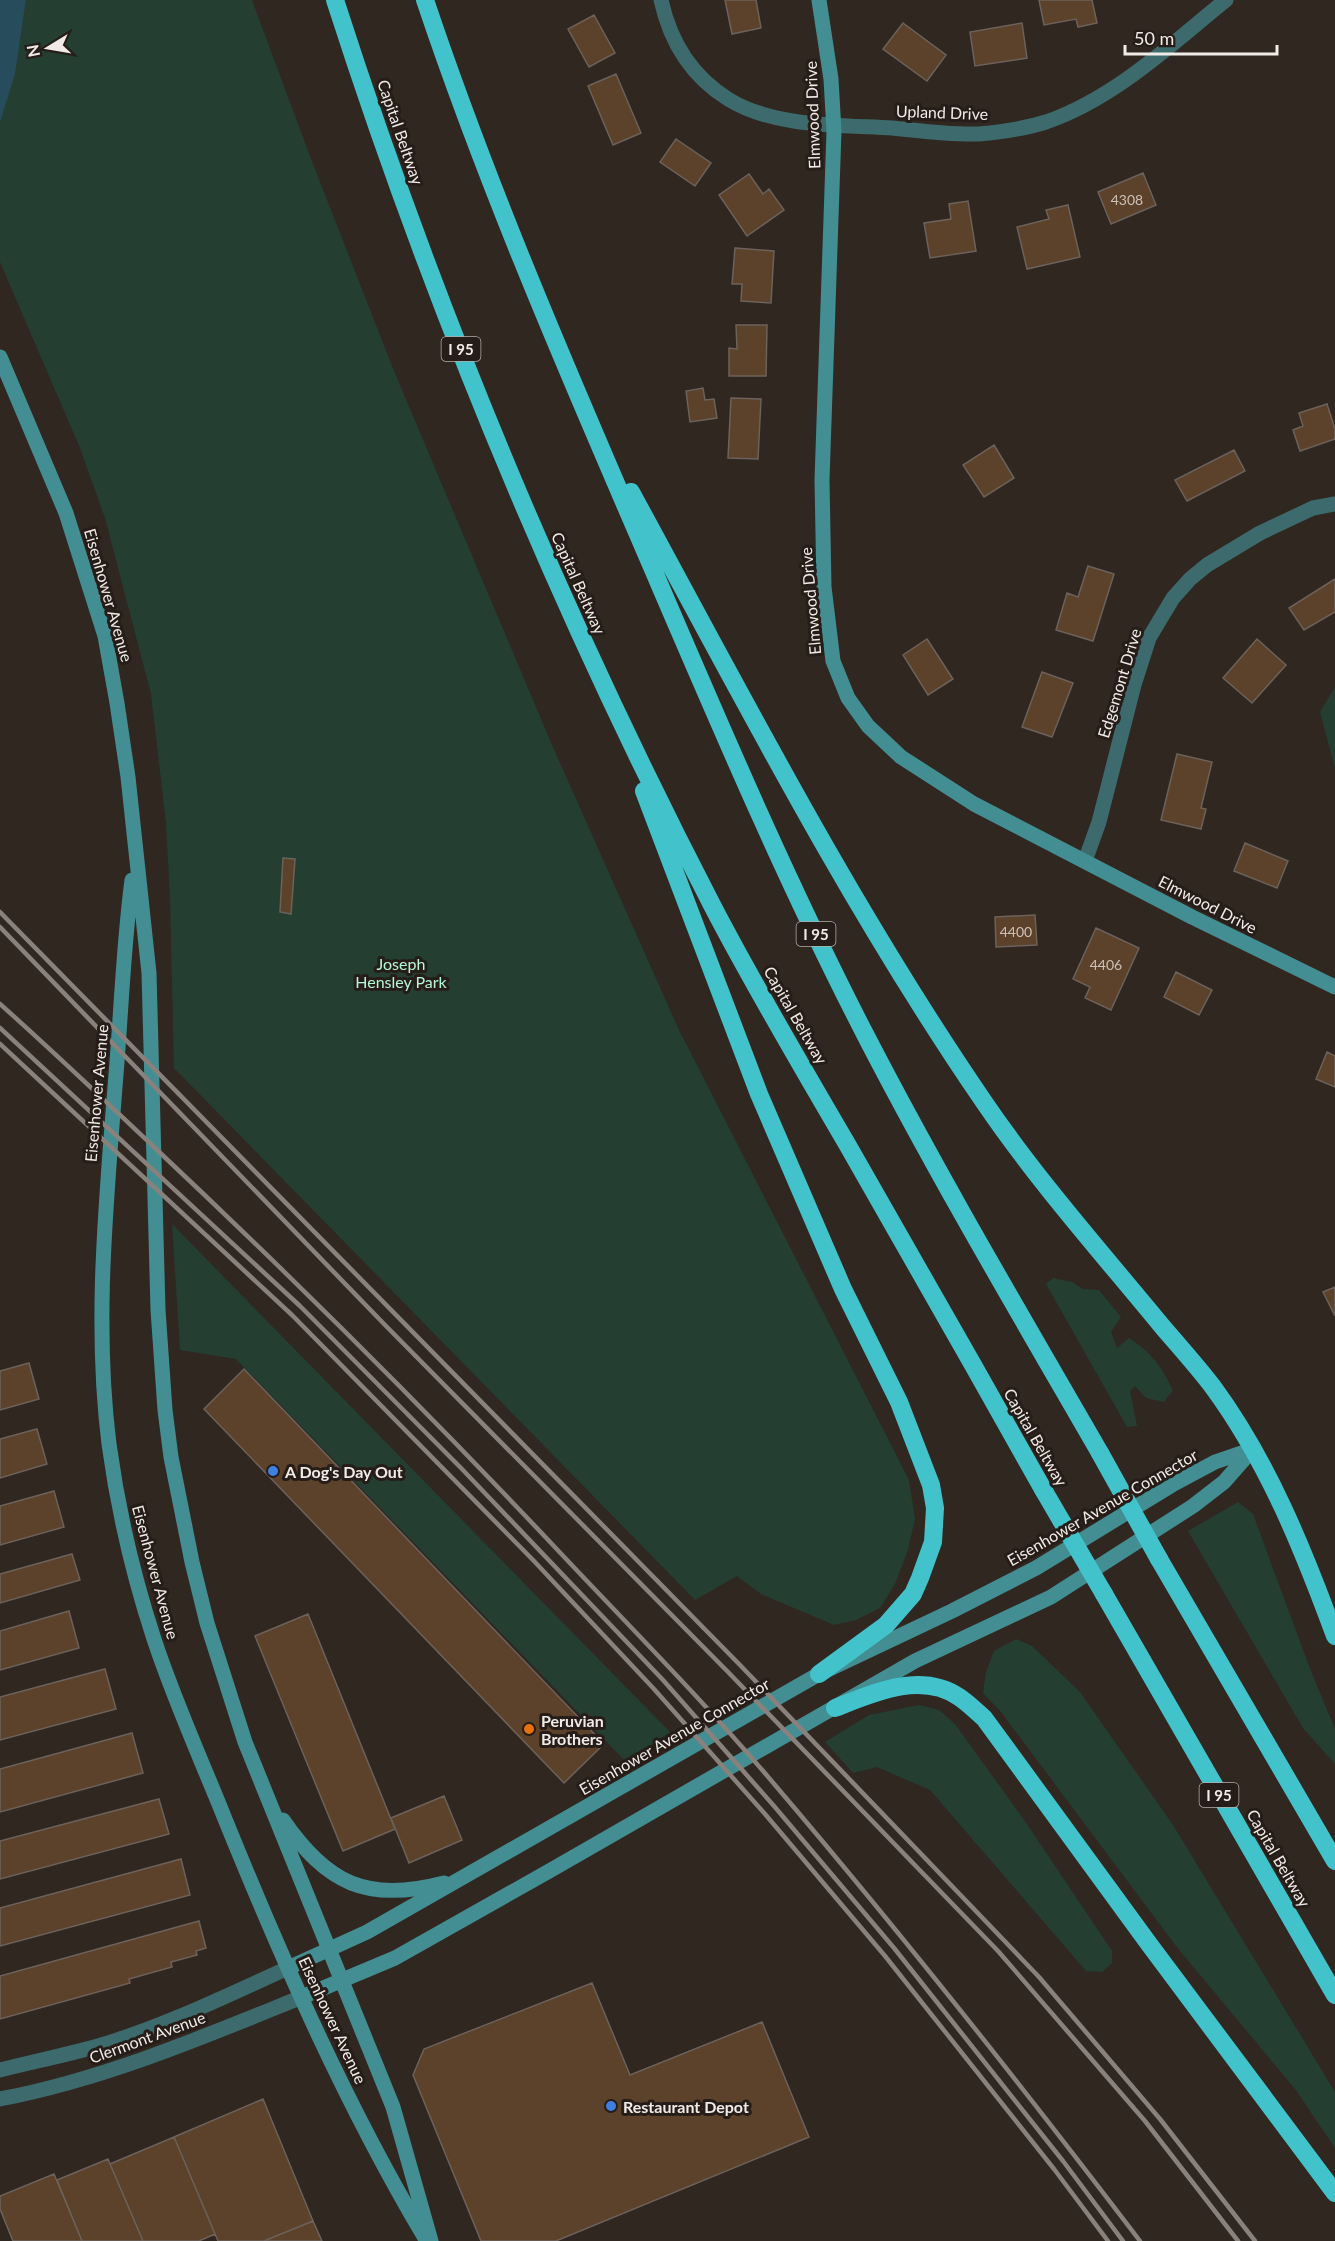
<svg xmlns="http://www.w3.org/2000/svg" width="1335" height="2241" font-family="Lato,sans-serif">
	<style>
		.green { fill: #243e32 }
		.water { fill: #274c5c }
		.building { fill: #5c412b; stroke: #6c625b; stroke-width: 1.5 }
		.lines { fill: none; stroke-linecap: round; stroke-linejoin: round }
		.street { stroke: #3d6a6d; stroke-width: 15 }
		.secondary { stroke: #428e93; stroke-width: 15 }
		.highway { stroke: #42c3cc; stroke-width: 18 }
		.rail { stroke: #89817c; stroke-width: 4.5 }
		.highway-bridge { stroke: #42c3cc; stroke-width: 18 }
		.shop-dot { fill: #3f7fe0; stroke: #261d18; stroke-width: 2 }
		.food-dot { fill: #e8710a; stroke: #261d18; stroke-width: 2 }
		.labels { text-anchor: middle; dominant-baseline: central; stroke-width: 6; stroke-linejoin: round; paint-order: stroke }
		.number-label { font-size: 14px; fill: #ccc0b8 }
		.shield { fill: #261d18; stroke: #b4ada9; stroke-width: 1.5 }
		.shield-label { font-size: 15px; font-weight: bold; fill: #f1ebe7 }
		.street-label { font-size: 16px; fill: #f1ebe7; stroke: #261d18 }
		.park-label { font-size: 16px; fill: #b3f6d6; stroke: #261d18 }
		.poi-label { font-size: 16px; font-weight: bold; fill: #f1ebe7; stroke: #261d18; text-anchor: start }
	</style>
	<rect width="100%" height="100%" fill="#302721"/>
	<path class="green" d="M 26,0 L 252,0 L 313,164 L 394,371 L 552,745 L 679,1030 L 909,1480 L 915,1519 L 908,1550 L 895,1584 L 880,1608 L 856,1620 L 834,1625 L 761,1594 L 737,1576 L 695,1600 L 174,1068 L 170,898 L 166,823 L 151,694 L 105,518 L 80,448 L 0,262 L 0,113 L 19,47 Z
		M 1335,687 L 1335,768 L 1320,712 Z
		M 172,1224 L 670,1732 L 626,1762 L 236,1359 L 180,1350 Z
		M 1053,1278 L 1072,1282 L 1083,1289 L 1099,1290 L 1121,1317 L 1111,1332 L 1117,1348 L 1129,1338 C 1152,1353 1161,1366 1173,1390 L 1164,1402 L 1146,1398 L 1135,1386 L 1130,1391 L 1137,1426 L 1127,1427 L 1046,1284 Z
		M 1238,1502 L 1253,1514 L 1309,1666 L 1335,1729 L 1335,1764 L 1303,1728 L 1188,1531 Z
		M 1016,1639 L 1032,1646 L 1080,1692 L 1173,1825 L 1335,2092 L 1335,2148 L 1295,2089 L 1176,1946 L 1001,1712 L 983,1693 L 986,1672 L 994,1651 Z
		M 919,1705 L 939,1710 L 955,1724 L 1027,1824 L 1112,1951 L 1112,1963 L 1102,1972 L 1086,1971 L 930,1790 L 877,1767 L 853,1773 L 825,1742 L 869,1715 Z"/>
	<path class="water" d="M 0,0 L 26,0 L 15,74 L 0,122 Z"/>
	<path class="building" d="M 725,0 L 756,0 L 761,28 L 732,34 Z
		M 1039,0 L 1092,0 L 1097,23 L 1078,27 L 1076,19 L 1044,25 Z
		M 594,15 L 615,53 L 589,67 L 568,29 Z
		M 903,23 L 946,55 L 927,81 L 883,49 Z
		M 1022,23 L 1027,58 L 975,66 L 970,32 Z
		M 616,74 L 641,133 L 613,145 L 588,86 Z
		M 676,139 L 711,163 L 695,186 L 660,162 Z
		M 1143,173 L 1156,205 L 1111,224 L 1098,192 Z
		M 749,174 L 763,194 L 769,189 L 784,210 L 747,236 L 719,195 Z
		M 968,201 L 976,251 L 930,258 L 924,223 L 951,219 L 949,204 Z
		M 1068,205 L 1080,257 L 1027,269 L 1017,227 L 1049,219 L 1046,210 Z
		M 735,248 L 774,251 L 771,303 L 741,301 L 742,284 L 732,284 Z
		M 736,325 L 767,325 L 766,376 L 729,376 L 729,348 L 737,349 Z
		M 703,388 L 705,400 L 714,399 L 717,418 L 690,422 L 686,391 Z
		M 731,398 L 761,399 L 758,459 L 728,458 Z
		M 1327,404 L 1335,429 L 1335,439 L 1300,451 L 1293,430 L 1303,426 L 1299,413 Z
		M 994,445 L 1014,478 L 984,497 L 963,465 Z
		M 1234,450 L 1245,471 L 1187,501 L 1175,480 Z
		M 1088,566 L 1114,574 L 1093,641 L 1056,630 L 1067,593 L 1078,597 Z
		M 1335,579 L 1335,612 L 1304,630 L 1289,608 Z
		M 927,639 L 953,679 L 928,695 L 903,655 Z
		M 1257,639 L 1286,665 L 1252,703 L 1223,678 Z
		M 1042,672 L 1073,683 L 1052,737 L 1022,727 Z
		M 1177,754 L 1212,762 L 1201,808 L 1206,809 L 1201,829 L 1161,820 Z
		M 1245,843 L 1288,861 L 1277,888 L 1234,871 Z
		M 283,858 L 295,859 L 291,914 L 280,912 Z
		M 1035,915 L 1037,945 L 996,947 L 995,917 Z
		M 1096,928 L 1139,948 L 1111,1010 L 1085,998 L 1090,987 L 1073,979 Z
		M 1176,972 L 1212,990 L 1199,1015 L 1164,997 Z
		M 1327,1052 L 1335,1056 L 1335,1087 L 1316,1079 Z
		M 1335,1287 L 1335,1316 L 1323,1292 Z
		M 29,1363 L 39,1399 L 0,1410 L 0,1371 Z
		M 244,1369 L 604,1744 L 564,1783 L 204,1409 Z
		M 37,1429 L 47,1464 L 0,1478 L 0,1439 Z
		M 54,1491 L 64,1527 L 0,1545 L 0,1506 Z
		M 72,1554 L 80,1580 L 0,1603 L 0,1574 Z
		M 69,1611 L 79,1648 L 0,1670 L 0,1631 Z
		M 308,1614 L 395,1829 L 343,1851 L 255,1636 Z
		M 105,1669 L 116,1709 L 0,1740 L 0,1697 Z
		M 132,1733 L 143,1773 L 0,1812 L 0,1769 Z
		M 444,1796 L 462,1840 L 409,1863 L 391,1818 Z
		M 159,1799 L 169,1834 L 0,1879 L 0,1841 Z
		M 181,1859 L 190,1895 L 0,1946 L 0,1908 Z
		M 199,1921 L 206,1948 L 196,1951 L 197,1955 L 171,1962 L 172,1967 L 129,1979 L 130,1983 L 0,2019 L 0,1976 Z
		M 592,1983 L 630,2075 L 762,2022 L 809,2137 L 556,2241 L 481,2241 L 413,2075 L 424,2049 Z
		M 263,2099 L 313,2221 L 264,2241 L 218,2241 L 174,2137 Z
		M 174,2137 L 215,2234 L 199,2241 L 143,2241 L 110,2164 Z
		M 108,2159 L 110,2164 L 143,2241 L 82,2241 L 57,2180 Z
		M 54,2174 L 82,2241 L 13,2241 L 0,2209 L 0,2196 Z
		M 313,2221 L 322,2241 L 264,2241 Z"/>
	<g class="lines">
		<path class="street" d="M 661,0 C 670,41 691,76 728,99 C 772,127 841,125 892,128 C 921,131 950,135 979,134 C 1002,132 1024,129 1046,122 C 1115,98 1170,45 1226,0
			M 1085,861 L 1099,822 L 1134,685 L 1149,638 L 1173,598 L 1190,579 L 1207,565 L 1260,533 L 1313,508 L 1335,504
			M 0,2070 C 32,2062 66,2055 98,2046 C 163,2027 226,1996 288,1968
			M 0,2099 C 105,2079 203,2037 302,1997"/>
		<path class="secondary" d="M 819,0 L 831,79 L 834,131 L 822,480 L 824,587 L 833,661 L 848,698 L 868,726 L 901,757 L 974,804 L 1192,917 L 1335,987
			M 0,357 L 66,513 L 105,636 L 117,703 L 128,777 L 149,973 L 158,1310 L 165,1410 L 171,1457 L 192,1562 L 207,1623 L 245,1742 L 393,2107 L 431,2241
			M 132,880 C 123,948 121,1018 115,1087 C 106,1206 94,1324 109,1444 C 118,1510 133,1575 154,1639 C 174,1700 201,1759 225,1819 C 283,1962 346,2105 425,2238
			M 283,1820 C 327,1884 367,1903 444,1883
			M 288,1968 L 367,1932 L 819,1674 L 952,1611 L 1036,1568 L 1172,1485 L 1215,1462 L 1253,1449
			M 302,1997 L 395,1958 L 551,1870 L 915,1661 L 1051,1597 L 1193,1506 L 1224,1482 L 1253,1449"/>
		<path class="highway" d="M 335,0 C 435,311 562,615 712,905 C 754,986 801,1065 847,1144 C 913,1259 979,1375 1044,1491
			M 425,0 C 483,173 555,342 627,509 C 704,687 778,866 867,1038 C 940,1179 1021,1316 1100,1453
			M 631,492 C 743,698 851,908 984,1102 C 1037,1180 1101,1252 1161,1325 C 1178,1345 1197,1366 1213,1387 C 1268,1462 1303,1549 1335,1636
			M 644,791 L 759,1094 L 843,1289 L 899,1402 L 931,1485 L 935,1508 L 933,1542 L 920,1578 L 913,1594 L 886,1625 L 819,1674
			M 1159,1559 L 1335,1861
			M 1104,1594 L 1335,1995
			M 835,1708 C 873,1693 921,1671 959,1697 C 968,1703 976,1711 984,1718 L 1149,1944 L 1335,2193"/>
		<path class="rail" d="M 0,912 L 740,1665 L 1039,1977 L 1160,2119 L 1255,2241
			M 0,927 L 386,1326 L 729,1673 L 998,1951 L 1145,2121 L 1238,2241
			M 0,1004 C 53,1051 104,1100 155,1148 C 291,1276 423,1407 551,1543 C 626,1623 704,1701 775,1785 C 901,1933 1022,2086 1140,2241
			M 0,1028 L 300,1306 L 461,1468 L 663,1680 L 774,1806 L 894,1948 L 1063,2161 L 1123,2241
			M 0,1044 L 292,1315 L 533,1560 L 654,1689 L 765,1814 L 885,1956 L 1054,2169 L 1108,2241"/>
		<path class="highway-bridge" d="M 1100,1453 L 1159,1559
			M 1044,1491 L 1104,1594"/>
	</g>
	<g class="shop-dot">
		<circle cx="273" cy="1471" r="6"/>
		<circle cx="611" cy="2106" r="6"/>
	</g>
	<circle class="food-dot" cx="529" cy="1729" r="6"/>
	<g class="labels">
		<g class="number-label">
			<text x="1127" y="199">4308</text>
			<text x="1016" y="931">4400</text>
			<text x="1106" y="964">4406</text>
		</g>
		<g class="shield">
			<rect x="441.5" y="337" width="39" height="24" rx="4.5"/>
			<rect x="796.5" y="922" width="39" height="24" rx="4.5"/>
			<rect x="1199.5" y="1783" width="39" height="24" rx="4.5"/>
		</g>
		<g class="shield-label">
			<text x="461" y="349">I 95</text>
			<text x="816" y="934">I 95</text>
			<text x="1219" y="1795">I 95</text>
		</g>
		<g class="street-label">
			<text transform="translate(942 112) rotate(2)">Upland Drive</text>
			<text transform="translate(812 115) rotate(-92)">Elmwood Drive</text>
			<text transform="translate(401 132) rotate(71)">Capital Beltway</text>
			<text transform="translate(579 583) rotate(66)">Capital Beltway</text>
			<text transform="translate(109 595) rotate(74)">Eisenhower Avenue</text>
			<text transform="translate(810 601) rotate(-95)">Elmwood Drive</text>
			<text transform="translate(1119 683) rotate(-73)">Edgemont Drive</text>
			<text transform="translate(1208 904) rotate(27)">Elmwood Drive</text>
			<text transform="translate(796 1015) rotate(60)">Capital Beltway</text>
			<text transform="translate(96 1093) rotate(-85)">Eisenhower Avenue</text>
			<text transform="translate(1036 1437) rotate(60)">Capital Beltway</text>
			<text transform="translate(1102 1507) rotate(-30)">Eisenhower Avenue Connector</text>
			<text transform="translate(156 1572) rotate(75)">Eisenhower Avenue</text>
			<text transform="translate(674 1736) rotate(-30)">Eisenhower Avenue Connector</text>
			<text transform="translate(1279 1858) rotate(60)">Capital Beltway</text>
			<text transform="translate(333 2020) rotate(65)">Eisenhower Avenue</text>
			<text transform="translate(147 2037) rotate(-20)">Clermont Avenue</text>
		</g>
		<g class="park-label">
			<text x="401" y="963">Joseph<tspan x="401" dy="18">Hensley Park</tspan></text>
		</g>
		<g class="poi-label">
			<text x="285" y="1471">A Dog's Day Out</text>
			<text x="541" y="1720">Peruvian<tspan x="541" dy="18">Brothers</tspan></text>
			<text x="623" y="2106">Restaurant Depot</text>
		</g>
	</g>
	<g transform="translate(48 48) rotate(259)" stroke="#261d18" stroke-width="4.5" paint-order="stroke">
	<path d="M0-4.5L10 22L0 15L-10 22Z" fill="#f1ebe7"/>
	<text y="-9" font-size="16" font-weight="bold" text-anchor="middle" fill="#f1ebe7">N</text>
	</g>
	<path d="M1125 45v9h152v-9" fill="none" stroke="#f1ebe7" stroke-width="3"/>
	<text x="1134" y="45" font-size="18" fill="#f1ebe7" stroke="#261d18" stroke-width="4.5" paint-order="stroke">50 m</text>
</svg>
